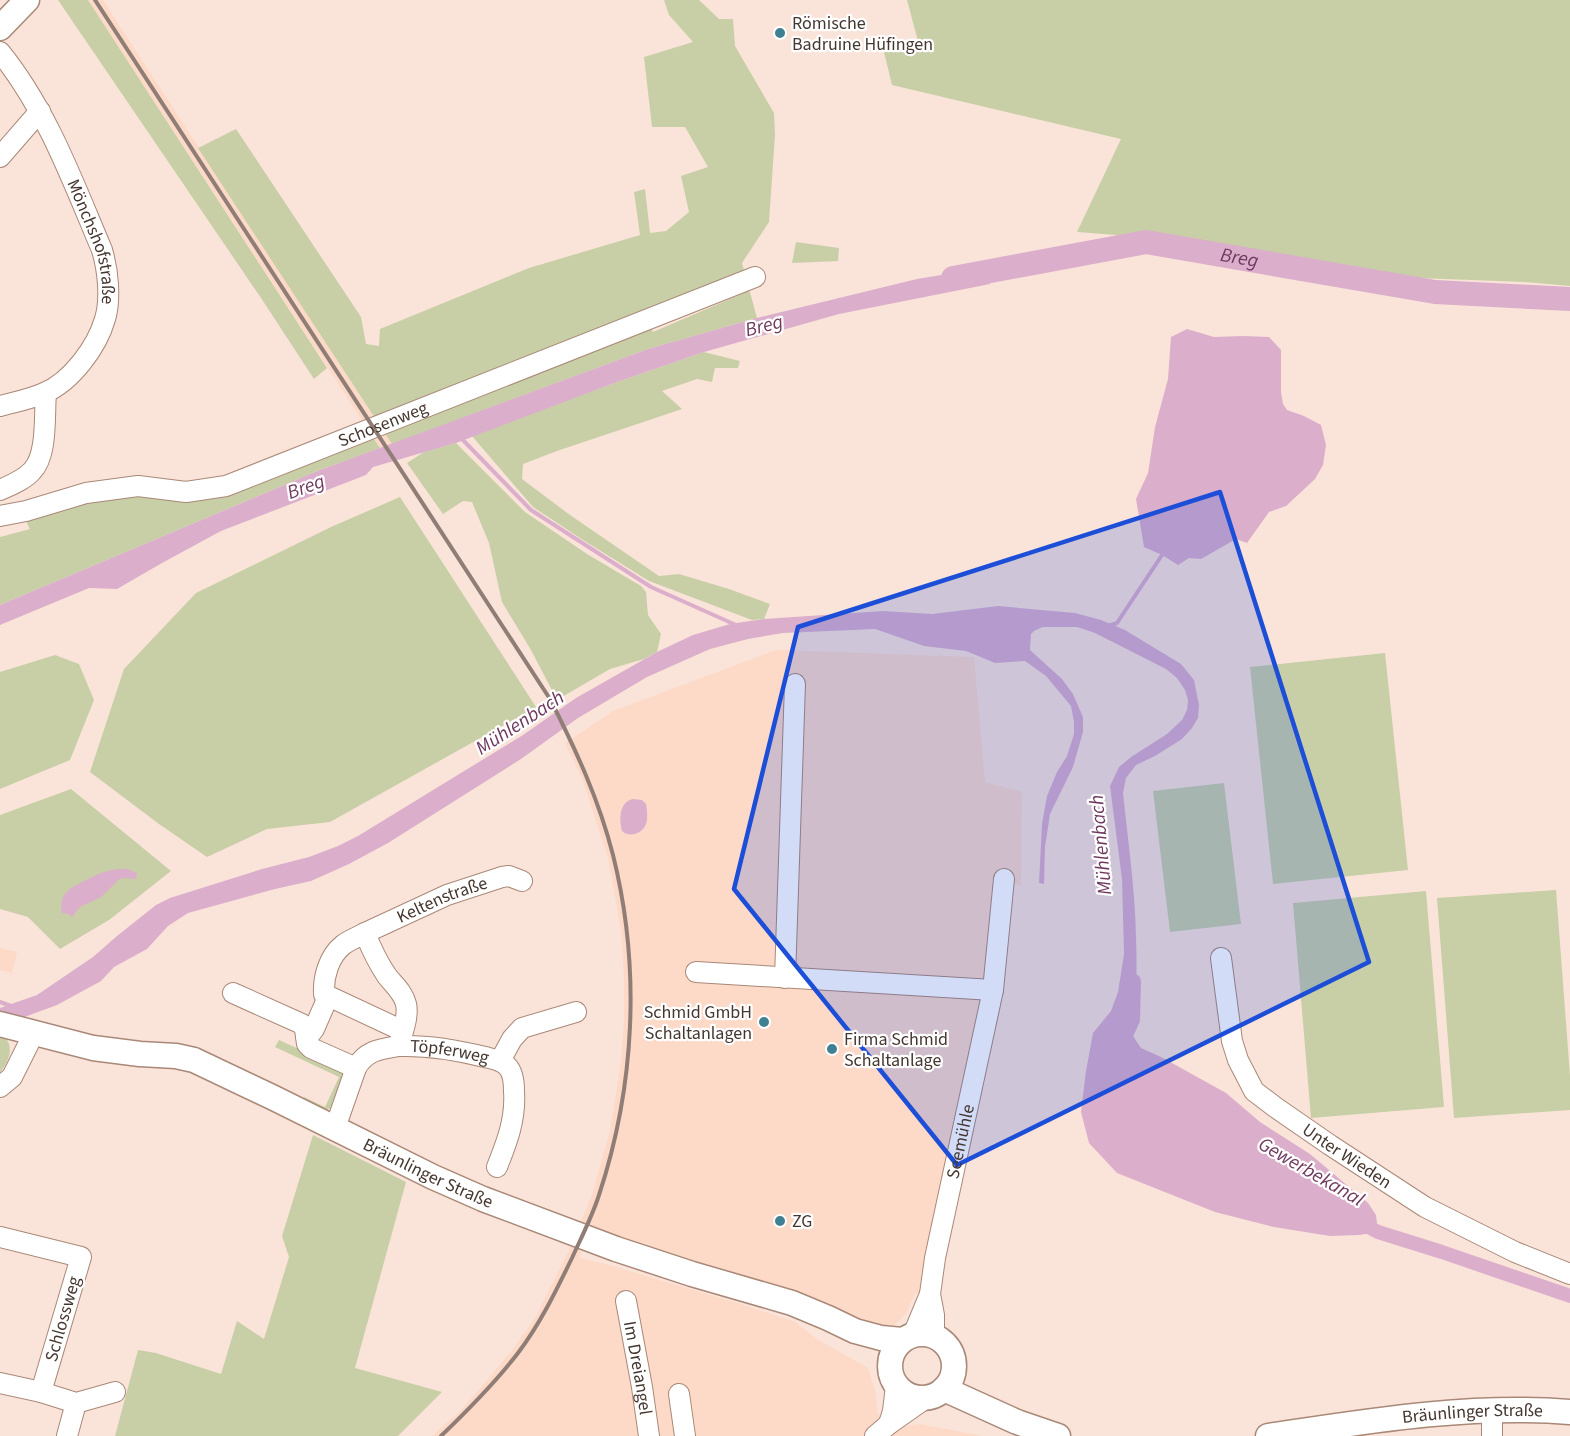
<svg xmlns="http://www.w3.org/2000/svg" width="1570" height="1436" font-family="'Source Sans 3',sans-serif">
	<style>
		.built { fill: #fdd9c8 }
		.green { fill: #c8cfa6; fill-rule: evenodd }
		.water { fill: #dbaecb }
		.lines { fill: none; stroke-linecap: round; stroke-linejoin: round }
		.stream { stroke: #dbaecb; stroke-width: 4 }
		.canal { stroke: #dbaecb; stroke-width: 14 }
		.river { stroke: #dbaecb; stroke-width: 24 }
		.minor-casing { stroke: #a98877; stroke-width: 22 }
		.major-casing { stroke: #a98877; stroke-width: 27 }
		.minor { stroke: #fff; stroke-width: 20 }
		.major { stroke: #fff; stroke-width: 24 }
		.rail { stroke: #907e76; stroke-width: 4 }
		.marked { fill: #1d4ed8; fill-opacity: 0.2; stroke: #1d4ed8; stroke-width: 4.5; stroke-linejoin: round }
		.poi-dot { fill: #3f8192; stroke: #fff; stroke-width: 2 }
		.labels { text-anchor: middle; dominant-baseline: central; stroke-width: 4.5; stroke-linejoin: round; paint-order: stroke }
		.poi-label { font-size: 18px; fill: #453730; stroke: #fff; text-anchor: start }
		.street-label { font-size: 18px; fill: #453730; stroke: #fff }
		.water-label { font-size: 20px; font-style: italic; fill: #70395f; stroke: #fff }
	</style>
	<rect width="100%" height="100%" fill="#fae4d9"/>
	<path class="built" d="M 88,0 L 103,0 L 370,411 L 392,444 L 380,448 Z
		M 776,650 L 974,657 L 985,782 L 1022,792 L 1021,886 L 1004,879 L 930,1294 L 915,1293 L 906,1314 L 894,1325 L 873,1325 L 820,1302 L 641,1249 L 590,1231 L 579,1258 L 606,1264 L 747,1306 L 795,1322 L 817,1339 L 868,1368 L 875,1390 L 878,1414 L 906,1426 L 919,1424 L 983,1436 L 432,1436 L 462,1409 L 488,1379 L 513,1349 L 535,1318 L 569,1250 L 592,1195 L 610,1131 L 621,1062 L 624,1019 L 624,977 L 621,930 L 608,857 L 583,781 L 565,743 L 613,711 Z
		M 0,948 L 17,952 L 12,973 L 0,970 Z"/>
	<path class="green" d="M 58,0 L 88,0 L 327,368 L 314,379 L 261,298 Z
		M 664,0 L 699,0 L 719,19 L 733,19 L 735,46 L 774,113 L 775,135 L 769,222 L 742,263 L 757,318 L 648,349 L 392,444 L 198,148 L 236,129 L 361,317 L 366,344 L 379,346 L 380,329 L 529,268 L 640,235 L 634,192 L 645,189 L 650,233 L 666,231 L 689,212 L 681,176 L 708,167 L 685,127 L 652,127 L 644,57 L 693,42 L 669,15 ZM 737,273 L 744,293 L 653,332 L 643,312 Z
		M 907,0 L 1570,0 L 1570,286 L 1525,282 L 1416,278 L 1142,237 L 1077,232 L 1121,139 L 892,85 L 883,48 L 918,41 Z
		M 796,242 L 839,248 L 838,261 L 792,263 Z
		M 704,352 L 740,361 L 738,368 L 715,368 L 712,382 L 697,379 L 662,391 L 682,409 L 557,451 L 523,464 L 522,479 L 570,515 L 659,576 L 679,574 L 729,589 L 770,604 L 764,619 L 752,620 L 649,581 L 583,540 L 533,507 L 472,436 L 617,382 Z
		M 370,433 L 380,448 L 320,470 L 0,605 L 0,537 L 30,529 L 25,519 L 127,494 L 163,499 Z
		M 456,443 L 525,512 L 587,554 L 641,586 L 646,592 L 648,615 L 661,634 L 657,652 L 644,659 L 610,669 L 562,697 L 556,698 L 531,650 L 502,602 L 489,543 L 472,502 L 463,501 L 443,514 L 407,463 L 424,452 Z
		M 400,497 L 536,707 L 330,822 L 267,829 L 207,857 L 159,824 L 90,772 L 124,669 L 196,593 L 331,527 Z
		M 1385,653 L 1408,870 L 1273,884 L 1250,667 Z
		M 55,655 L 79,664 L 94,700 L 70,760 L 0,789 L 0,672 Z
		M 1224,783 L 1241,924 L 1170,932 L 1153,791 Z
		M 71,789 L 171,871 L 109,920 L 60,949 L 28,917 L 0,909 L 0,815 Z
		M 1556,890 L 1570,1076 L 1570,1110 L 1454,1118 L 1437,898 Z
		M 1426,891 L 1444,1107 L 1311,1118 L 1293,903 Z
		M 0,1032 C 16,1045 10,1059 0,1073 Z
		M 279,1040 L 345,1070 L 332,1107 C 321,1115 312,1107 301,1101 L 304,1097 L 325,1107 L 339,1077 L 275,1047 Z
		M 313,1135 L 406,1182 L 355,1368 L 442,1392 L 398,1436 L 115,1436 L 138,1350 L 156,1353 L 221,1374 L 237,1321 L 264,1339 L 289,1257 L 282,1236 Z"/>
	<path class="water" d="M 984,268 L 990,284 L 839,314 L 704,352 L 617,382 L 456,443 L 373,467 L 366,475 L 221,531 L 162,563 L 117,589 L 89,588 L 0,625 L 0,605 L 320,470 L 648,349 L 757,318 L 917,279 Z
		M 1187,329 L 1214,337 L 1243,336 L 1269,337 L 1281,350 L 1281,392 L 1283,404 L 1287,410 L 1304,416 L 1321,425 L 1326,445 L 1323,465 L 1315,479 L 1286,506 L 1269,512 L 1247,543 L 1236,539 L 1201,559 L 1189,558 L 1178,565 L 1162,555 L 1144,547 L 1136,499 L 1148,473 L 1155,427 L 1168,379 L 1171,337 Z
		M 998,606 L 1075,613 L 1101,620 L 1125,630 L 1181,664 L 1194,680 L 1199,705 L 1198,718 L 1192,728 L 1182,739 L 1155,756 L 1136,765 L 1126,778 L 1123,793 C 1128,841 1135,889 1136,937 C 1137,957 1136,977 1137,998 L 1128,998 L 1128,1020 L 1139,1020 L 1133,1036 L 1141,1048 L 1163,1058 L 1226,1093 L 1260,1122 L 1310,1154 L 1368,1203 L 1376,1215 L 1378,1232 L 1359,1235 L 1330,1236 L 1274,1227 L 1215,1212 L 1117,1173 L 1089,1143 L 1081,1112 L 1086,1071 L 1093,1033 L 1111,1011 L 1118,992 L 1124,954 L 1122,879 L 1110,786 L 1119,767 L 1131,757 L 1167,734 L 1182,720 L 1187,710 L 1188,700 L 1185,690 L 1177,678 L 1166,669 L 1095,633 L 1077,627 L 1043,627 L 1034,631 L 1031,634 L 1030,650 L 1062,679 L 1073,694 L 1083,717 L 1083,732 L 1073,767 L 1050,814 L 1045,847 L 1044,884 L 1039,883 L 1042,824 L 1047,796 L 1057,772 L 1067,756 L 1074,734 L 1074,722 L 1071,706 L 1046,676 L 1025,661 L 995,663 L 966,651 L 924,646 L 875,629 L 783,633 L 748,639 L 710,649 L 647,677 L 578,718 L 521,759 L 388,843 L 349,864 L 311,881 L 275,889 L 188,913 L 168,926 L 147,949 L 114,967 L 101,981 L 57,1005 L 0,1026 L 0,1008 L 37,995 L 93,957 L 117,936 L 156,905 L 170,898 L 262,869 L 309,857 L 338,846 L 358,836 L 523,735 L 576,698 L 657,652 L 693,635 L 730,624 L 764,619 L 883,611 L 932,614 Z
		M 633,799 L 642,800 L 646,804 C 647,810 648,819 646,824 C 642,834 629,838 622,831 C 619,819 619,802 633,799 Z
		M 120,869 L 127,869 L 137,873 L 136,879 L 123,878 L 118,880 L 101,897 L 80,907 L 72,917 L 69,914 L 62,913 C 58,891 73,887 88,879 C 100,873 107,870 120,869 Z"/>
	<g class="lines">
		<path class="stream" d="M 460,437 L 531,510 L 651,587 L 736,625
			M 1108,626 L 1117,623 L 1162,555
			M 0,1002 L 11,1006"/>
		<path class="canal" d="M 1126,1035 L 1133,1020 L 1134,981
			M 1363,1224 L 1378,1232 L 1442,1252 L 1570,1296"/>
		<path class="river" id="s1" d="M 953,278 L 1146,242 L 1435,292 L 1570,299"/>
		<g class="minor-casing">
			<g id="minor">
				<path id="s2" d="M 0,52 C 47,110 73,182 102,250 C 108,270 111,299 105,319 C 97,347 71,382 44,393 C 31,399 15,402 0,406"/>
				<path d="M 0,157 L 40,111"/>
				<path d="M 0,490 C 11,485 24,480 32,471 C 48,455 44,414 46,393"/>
				<path id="s3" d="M 0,516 L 26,511 L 86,493 L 138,486 L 186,492 L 226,486 L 755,277"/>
				<path id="s4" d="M 365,933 L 447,895 L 502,877 L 509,876 L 522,881"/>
				<path id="s5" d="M 1221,958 L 1232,1041 L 1238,1060 L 1254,1091 L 1275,1107 L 1330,1145 L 1425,1207 L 1515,1252 L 1570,1274"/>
				<path d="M 696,972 L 993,990"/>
				<path d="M 785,978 L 795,684"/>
				<path d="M 233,993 L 302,1024 L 305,1029 L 307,1044 L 311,1048 L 356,1068"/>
				<path d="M 306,1036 L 311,1033 L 314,1029 L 328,997"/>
				<path id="s6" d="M 399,1046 C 429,1045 457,1050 485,1057 C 493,1059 501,1060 507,1066 C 513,1072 514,1083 514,1091 C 516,1119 507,1142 497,1167"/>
				<path d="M 500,1061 L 512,1039 L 522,1028 L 576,1012"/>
				<path d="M 0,1087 L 12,1077 L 29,1043 L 32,1033"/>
				<path d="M 335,1128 L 356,1068 C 366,1050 381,1049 399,1046 C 402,1033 409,1017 406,1004 C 403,992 394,985 387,976 C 378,963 371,948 365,933 C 358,937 349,940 343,945 C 329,956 323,977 324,994 L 403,1031"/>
				<path d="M 0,1237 L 81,1257 L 41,1392"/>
				<path d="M 930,1294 L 934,1315 L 934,1336"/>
				<path id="s7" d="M 626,1301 L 642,1387 L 649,1436"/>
				<path id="s8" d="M 913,1335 L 930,1294 L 935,1258 L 993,990 L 1004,879"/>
				<path d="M 0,1383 L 41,1392 L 76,1403 L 115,1392"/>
				<path d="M 679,1394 L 685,1436"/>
				<path d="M 1492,1410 L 1492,1436"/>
				<path d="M 889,1424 L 893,1411 L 896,1386"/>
				<path d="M 67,1436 L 76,1403"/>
				<path d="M 875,1436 L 889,1424 L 926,1398"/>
			</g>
		</g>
		<g class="major-casing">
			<g id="major">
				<path d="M 0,28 L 27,0"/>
				<path id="s9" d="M 0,1024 L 93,1048 L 140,1054 L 176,1056 L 194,1060 L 274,1098 L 433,1177 L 483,1199 L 616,1249 L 692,1274 L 792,1303 L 828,1318 L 855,1331 L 881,1338 L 902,1340"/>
				<circle cx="922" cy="1366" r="32"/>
				<path d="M 944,1389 L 1017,1422 L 1058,1436"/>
				<path id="s10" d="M 1268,1436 C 1368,1421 1469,1404 1570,1412"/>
			</g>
		</g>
		<use href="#minor" class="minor"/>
		<use href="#major" class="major"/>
		<path class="rail" d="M 95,0 L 550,699 C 576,750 599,800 613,855 C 641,967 635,1086 599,1195 C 592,1217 581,1238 572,1258 C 556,1291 540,1324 518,1353 C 495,1383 468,1410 441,1436"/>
	</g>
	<path class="marked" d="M 1220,492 L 1369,962 L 957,1165 L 734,889 L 798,627 Z"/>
	<g class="poi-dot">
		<circle cx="780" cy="33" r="6"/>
		<circle cx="764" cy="1022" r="6"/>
		<circle cx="832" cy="1049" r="6"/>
		<circle cx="780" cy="1221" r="6"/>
	</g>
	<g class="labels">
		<g class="poi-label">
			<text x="792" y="23">Römische<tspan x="792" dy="21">Badruine Hüfingen</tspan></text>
			<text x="752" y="1012" text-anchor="end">Schmid GmbH<tspan x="752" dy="21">Schaltanlagen</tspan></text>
			<text x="844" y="1039">Firma Schmid<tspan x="844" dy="21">Schaltanlage</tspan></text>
			<text x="792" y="1221">ZG</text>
		</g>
		<g class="street-label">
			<text stroke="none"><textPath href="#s2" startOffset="213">Mönchshofstraße</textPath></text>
			<text stroke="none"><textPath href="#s3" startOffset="399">Schosenweg</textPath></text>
			<text stroke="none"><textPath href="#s4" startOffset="84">Keltenstraße</textPath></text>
			<text stroke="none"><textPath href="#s6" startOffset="51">Töpferweg</textPath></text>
			<text stroke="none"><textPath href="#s8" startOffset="200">Seemühle</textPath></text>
			<text stroke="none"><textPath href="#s5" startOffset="252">Unter Wieden</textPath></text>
			<text stroke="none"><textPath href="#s9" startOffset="458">Bräunlinger Straße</textPath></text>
			<text transform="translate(63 1319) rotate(-74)">Schlossweg</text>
			<text stroke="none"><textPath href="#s7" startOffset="68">Im Dreiangel</textPath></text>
			<text stroke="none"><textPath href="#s10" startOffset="206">Bräunlinger Straße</textPath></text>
		</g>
		<g class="water-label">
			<text stroke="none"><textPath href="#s1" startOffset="291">Breg</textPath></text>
			<text transform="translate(764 326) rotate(-14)">Breg</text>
			<text transform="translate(306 487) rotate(-20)">Breg</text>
			<text transform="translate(520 723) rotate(-33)">Mühlenbach</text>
			<text transform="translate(1101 845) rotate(-95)">Mühlenbach</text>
			<text transform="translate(1311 1172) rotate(30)">Gewerbekanal</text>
		</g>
	</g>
</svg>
